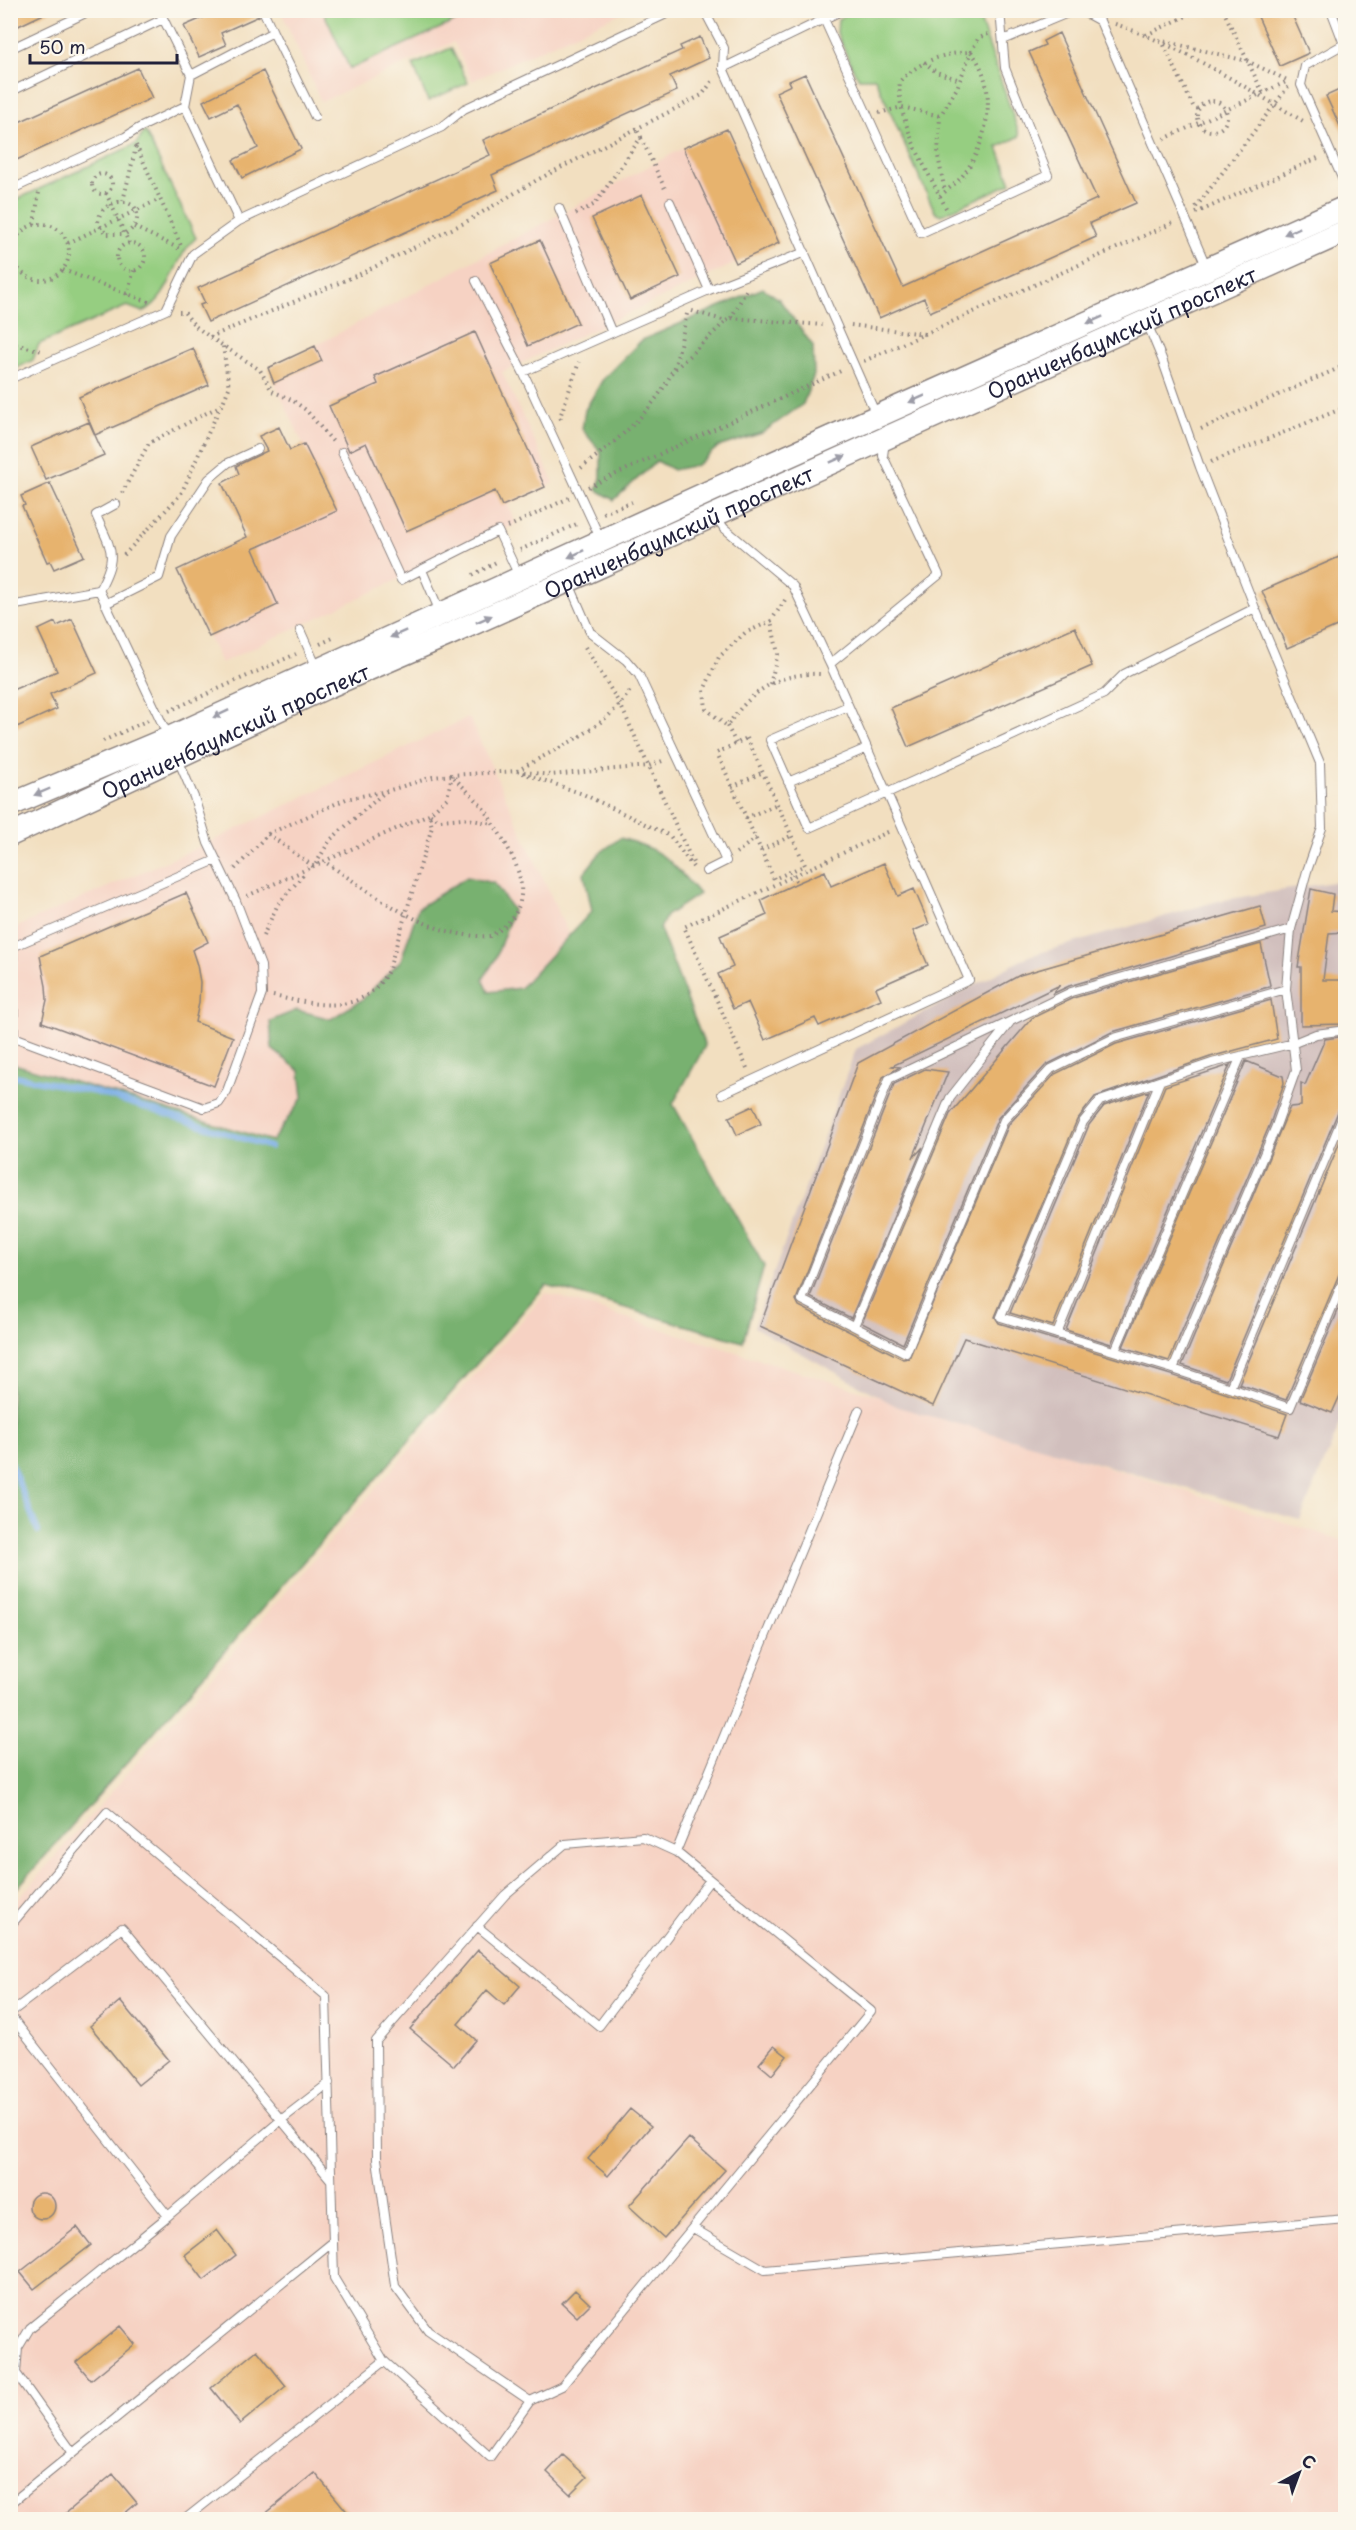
<svg xmlns="http://www.w3.org/2000/svg" width="1356" height="2530" font-family="'Playpen Sans',sans-serif">
	<style>
		.built { fill: #f6d2c3 }
		.industrial { fill: #d1bfbd }
		.green { fill: #96ce81; stroke: #5c785e; stroke-width: 1.5 }
		.forest { fill: #78b16f; stroke: #4d6a55; stroke-width: 1.5 }
		.lines { fill: none; stroke-linecap: round; stroke-linejoin: round }
		.stream { stroke: #79ade6; stroke-width: 6 }
		.building { fill: #e7b36e }
		.service-casing { stroke: #8a807e; stroke-width: 10 }
		.secondary-casing { stroke: #8a807e; stroke-width: 25 }
		.path { stroke: #8a807e; stroke-width: 4; stroke-dasharray: 1.5 4.5; stroke-linecap: butt }
		.service { stroke: #fff; stroke-width: 8 }
		.secondary { stroke: #fff; stroke-width: 22 }
		.oneway { fill: #9c9ca7 }
		.labels { text-anchor: middle; dominant-baseline: central; stroke-width: 4.5; stroke-linejoin: round; paint-order: stroke }
		.street-label { font-size: 21px; fill: #22223b; stroke: #fbf7ec }
	</style>
	<rect width="100%" height="100%" fill="#fbf7ec"/>
	<filter id="ink" filterUnits="userSpaceOnUse"><feTurbulence type="fractalNoise" baseFrequency=".0167" numOctaves="2"/><feDisplacementMap in="SourceGraphic" scale="12" xChannelSelector="R" yChannelSelector="G"/><feConvolveMatrix kernelMatrix="1 2 1 2 8 2 1 2 1" color-interpolation-filters="sRGB"/></filter>
	<filter id="wash" filterUnits="userSpaceOnUse"><feTurbulence type="fractalNoise" baseFrequency=".008" numOctaves="4" result="noise"/><feDisplacementMap in="SourceGraphic" scale="24" xChannelSelector="R" yChannelSelector="G"/><feGaussianBlur stdDeviation="1.35" result="paint"/><feColorMatrix in="noise" values="0 0 0 0 0 0 0 0 0 0 0 0 0 0 0 0 0 1.4 0 .05"/><feComposite in="paint" operator="in"/></filter>
	<g filter="url(#wash)">
		<rect width="100%" height="100%" fill="#f2dfc0"/>
		<path class="built" d="M 281,11 L 625,11 L 472,81 L 454,42 L 321,102 Z
			M 727,129 L 779,243 L 502,372 L 554,483 L 508,505 L 516,524 L 221,663 L 177,570 L 247,537 L 222,483 L 303,444 L 268,368 L 315,346 L 683,148 Z
			M 469,717 L 583,966 L 270,1141 L 11,1062 L 10,930 L 208,843 Z
			M 546,1293 L 1345,1541 L 1345,2519 L 11,2520 L 11,1907 Z"/>
		<path class="industrial" d="M 1339,881 L 1346,905 L 1345,1413 L 1300,1520 L 898,1407 L 754,1327 L 856,1049 L 1029,956 L 1218,901 Z"/>
		<path class="green" d="M 855,10 L 977,11 L 1020,136 L 998,147 L 1011,183 L 941,215 L 935,212 L 875,78 L 859,78 L 855,73 L 837,33 L 838,19 Z
			M 323,11 L 478,11 L 350,69 Z
			M 451,48 L 468,83 L 428,101 L 413,65 Z
			M 145,131 L 196,238 C 172,259 173,296 143,312 L 127,306 L 39,344 L 33,360 L 11,371 L 11,202 L 136,144 Z"/>
		<path class="forest" d="M 763,288 L 779,299 L 813,346 L 814,375 L 803,404 L 762,433 L 718,447 L 697,465 L 673,470 L 657,461 L 614,500 L 597,490 L 601,478 L 601,452 L 582,429 L 585,410 L 603,379 L 642,340 Z
			M 620,838 C 663,849 671,861 699,894 L 666,916 L 660,929 L 705,1046 L 673,1104 L 764,1266 L 743,1342 L 546,1285 L 11,1895 L 11,1063 L 272,1141 L 303,1097 L 300,1071 L 272,1049 L 270,1021 L 297,1010 L 331,1019 L 363,999 L 401,960 L 418,908 L 467,877 L 494,883 L 513,910 L 495,960 L 483,979 L 489,992 L 520,988 L 592,911 L 584,873 L 600,853 Z"/>
		<g class="lines">
			<path class="stream" d="M 10,1075 L 95,1092 L 270,1147
				M 10,1461 L 38,1531"/>
		</g>
		<g id="blocks">
			<path class="building" d="M 10,10 L 52,10 L 10,30 Z
				M 205,10 L 257,10 L 259,16 L 221,33 L 226,45 L 199,57 L 184,26 L 207,16 Z
				M 1255,10 L 1290,10 L 1309,53 L 1280,66 Z
				M 1059,33 L 1136,203 L 1090,223 L 1096,237 L 930,312 L 924,298 L 879,318 L 776,92 L 791,85 L 789,81 L 805,74 L 903,287 L 1097,199 L 1029,52 L 1045,45 L 1043,41 Z
				M 700,37 L 709,58 L 670,76 L 677,91 L 492,175 L 498,190 L 208,322 L 200,305 L 205,303 L 198,288 L 490,155 L 483,140 L 682,50 L 680,46 Z
				M 138,68 L 152,98 L 10,163 L 10,126 Z
				M 263,71 L 301,149 L 242,178 L 233,160 L 258,148 L 237,104 L 211,117 L 203,101 Z
				M 1346,87 L 1346,139 L 1326,96 Z
				M 727,129 L 779,243 L 736,263 L 683,148 Z
				M 642,195 L 680,277 L 630,300 L 592,218 Z
				M 540,240 L 578,323 L 528,346 L 490,263 Z
				M 475,332 L 545,487 L 502,506 L 495,491 L 406,531 L 366,443 L 349,451 L 329,406 L 378,384 L 375,377 Z
				M 315,346 L 322,361 L 274,383 L 268,368 Z
				M 193,348 L 209,385 L 95,435 L 79,397 Z
				M 89,422 L 104,455 L 46,480 L 31,447 Z
				M 279,427 L 290,450 L 304,444 L 337,511 L 253,549 L 278,605 L 209,637 L 177,570 L 247,537 L 222,483 L 239,474 L 236,466 L 267,451 L 259,436 Z
				M 50,483 L 84,556 L 54,569 L 50,561 L 47,562 L 22,506 L 25,505 L 21,496 Z
				M 1346,554 L 1346,622 L 1287,648 L 1262,591 Z
				M 72,619 L 97,673 L 50,694 L 57,709 L 10,730 L 10,691 L 57,671 L 38,630 L 55,622 L 57,626 Z
				M 1075,627 L 1092,666 L 908,747 L 891,708 Z
				M 884,863 L 898,896 L 914,889 L 929,924 L 913,931 L 928,965 L 876,988 L 881,999 L 819,1026 L 815,1018 L 765,1040 L 748,1002 L 733,1009 L 718,974 L 733,967 L 720,936 L 767,915 L 761,900 L 797,883 L 825,871 L 831,886 Z
				M 1311,889 L 1333,894 L 1331,911 L 1346,912 L 1346,932 L 1329,933 L 1323,980 L 1346,980 L 1346,1024 L 1301,1025 L 1301,967 L 1298,967 Z
				M 186,893 L 208,942 L 192,950 L 197,965 L 200,982 L 199,1003 L 195,1022 L 233,1037 L 214,1086 L 42,1022 L 47,1000 L 46,986 L 40,956 Z
				M 1260,906 L 1266,928 L 1069,986 L 1052,994 L 1060,985 L 892,1066 L 900,1067 L 883,1077 L 796,1300 L 799,1306 L 903,1359 L 909,1358 L 1009,1124 L 1055,1074 L 1116,1044 L 1271,1000 L 1277,1039 L 1210,1057 L 1095,1097 L 1077,1120 L 995,1317 L 999,1323 L 1171,1375 L 1287,1414 L 1279,1436 L 964,1338 L 933,1406 L 760,1326 L 858,1063 L 1020,975 Z
				M 1261,944 L 1270,985 L 1268,987 L 1112,1032 L 1046,1065 L 998,1118 L 903,1344 L 862,1323 L 950,1114 L 1032,1018 L 1073,998 Z
				M 1346,1036 L 1346,1103 L 1340,1107 L 1226,1380 L 1182,1365 L 1290,1107 L 1301,1106 L 1301,1083 L 1305,1085 L 1325,1039 Z
				M 1246,1061 L 1283,1076 L 1284,1083 L 1270,1124 L 1169,1361 L 1123,1347 Z
				M 1230,1065 L 1111,1344 L 1066,1330 L 1165,1086 Z
				M 925,1069 L 948,1072 L 913,1158 L 923,1147 L 851,1318 L 810,1297 L 894,1084 Z
				M 1149,1091 L 1053,1326 L 1010,1313 L 1089,1125 L 1104,1106 Z
				M 753,1106 L 761,1124 L 737,1135 L 729,1117 Z
				M 1346,1127 L 1346,1268 L 1340,1272 L 1286,1400 L 1239,1384 Z
				M 1346,1292 L 1346,1382 L 1332,1413 L 1300,1400 Z
				M 478,1950 L 520,1986 L 504,2005 L 487,1990 L 458,2024 L 476,2040 L 454,2066 L 410,2029 Z
				M 120,2001 L 169,2060 L 138,2085 L 90,2026 Z
				M 774,2046 L 787,2056 L 772,2075 L 759,2064 Z
				M 630,2109 L 651,2126 L 608,2176 L 588,2159 Z
				M 689,2138 L 725,2170 L 664,2238 L 629,2206 Z
				M29 2206a13 13 0 1 1 26 0a13 13 0 1 1-26 0Z
				M 77,2227 L 91,2245 L 34,2289 L 20,2272 Z
				M 217,2230 L 236,2255 L 204,2280 L 185,2255 Z
				M 575,2290 L 590,2304 L 577,2317 L 562,2303 Z
				M 120,2326 L 135,2344 L 91,2380 L 76,2362 Z
				M 257,2350 L 286,2386 L 240,2424 L 211,2388 Z
				M 563,2455 L 587,2477 L 570,2494 L 547,2472 Z
				M 315,2473 L 354,2520 L 258,2520 Z
				M 113,2474 L 137,2503 L 117,2520 L 58,2520 Z"/>
		</g>
	</g>
	<g filter="url(#ink)">
		<use href="#blocks" fill-opacity="0" stroke="#8a807e" stroke-width="1.5"/>
		<g class="lines">
			<g class="service-casing">
				<path id="service" d="M 704,10 L 724,48 L 723,68 L 877,417
					M 1080,10 L 1100,21 L 1207,268
					M 1331,10 L 1344,44 L 1305,66 L 1301,85 L 1346,187
					M 824,19 L 921,233 L 1048,175 L 1005,68 L 1000,10
					M 273,32 L 315,117
					M 1003,40 L 1075,10
					M 10,49 L 92,10
					M 723,68 L 843,10
					M 191,75 L 273,32 L 263,10
					M 10,92 L 163,19
					M 185,106 L 239,221
					M 10,190 L 125,137 L 139,128 L 185,106 L 191,75 L 159,10
					M 670,202 L 709,290
					M 559,208 L 612,333
					M 476,281 L 523,372 L 601,540
					M 1147,323 L 1162,359 L 1200,467 L 1255,608 L 1320,763 L 1322,828 L 1307,871 L 1291,929 L 1286,989 L 1296,1070 L 1276,1126 L 1173,1369
					M 523,372 L 709,290 L 805,252
					M 10,379 L 166,310 L 193,254 L 239,221 L 442,127 L 464,109 L 675,10
					M 885,441 L 883,456 L 939,575 L 830,664 L 887,793 L 1104,694 L 1124,674 L 1255,608
					M 342,452 L 401,580 L 498,531 L 519,576
					M 716,517 L 724,528 L 793,586 L 830,664
					M 422,570 L 440,612
					M 568,581 L 590,632 L 626,660 L 639,675 L 726,861 L 706,871
					M 99,590 C 119,554 111,550 96,515 L 116,504
					M 105,604 L 159,577 L 171,536 L 209,479 L 228,463 L 258,449
					M 10,606 L 99,590 L 169,738
					M 300,630 L 317,668
					M 788,782 L 867,748
					M 13,946 L 14,1037 L 204,1108 L 219,1103 L 227,1091 L 262,994 L 261,966 L 236,901 L 208,843 L 194,797 L 177,757
					M 10,948 L 216,860
					M 1011,1021 L 889,1079 L 802,1300 L 906,1353 L 1004,1120 L 1051,1069 L 1114,1038 L 1286,989
					M 1346,1030 L 1316,1034 L 1294,1043 L 1212,1063 L 1100,1101 L 1083,1122 L 1001,1317 L 1173,1369 L 1290,1408 L 1346,1274
					M 722,1094 L 969,980 L 887,793 L 809,828 L 770,740 L 848,706
					M 854,1326 L 950,1098 L 1011,1021 L 1071,992 L 1291,929
					M 1057,1334 L 1160,1081
					M 1115,1351 L 1241,1056
					M 1230,1388 L 1346,1109
					M 643,1837 L 676,1852 L 871,2011 L 562,2386 L 530,2401 L 428,2331 L 395,2286 L 377,2159 L 376,2041 L 505,1895 L 565,1844 Z
					M 676,1852 L 859,1410
					M 10,1926 L 107,1812 L 326,1996 L 334,2278 L 384,2361 L 490,2457 L 530,2401
					M 477,1926 L 599,2026 L 710,1880
					M 10,2013 L 122,1928 L 331,2180
					M 10,2015 L 168,2216 L 281,2120 L 329,2083
					M 693,2228 L 765,2270 L 1346,2219
					M 73,2453 L 16,2373 L 18,2348 L 30,2328 L 168,2216
					M 10,2504 L 333,2242
					M 184,2520 L 384,2361"/>
			</g>
			<g class="secondary-casing">
				<g id="secondary">
					<path d="M 10,805 L 169,738 L 735,480 L 1346,207"/>
					<path id="s1" d="M 10,835 L 325,688 L 450,634 L 1346,231"/>
				</g>
			</g>
			<path class="path" d="M 1223,10 L 1263,93
				M 960,11 L 960,10
				M 1115,24 C 1181,46 1243,86 1303,121
				M 1146,35 L 1199,10
				M 1159,40 L 1247,61 L 1289,81
				M 1164,45 L 1194,108 L 1200,109
				M 924,62 L 936,72 L 960,80
				M1197 116a15 15 0 1 1 30 0a15 15 0 1 1-30 0Z
				M 879,113 L 902,107 L 940,116
				M 641,138 L 666,191
				M 1164,139 L 1288,81
				M 136,145 L 182,248
				M92 184a10 10 0 1 1 20 0a10 10 0 1 1-20 0Z
				M 106,193 L 129,243
				M 940,196 C 948,189 958,182 964,174 C 989,140 999,86 971,52 L 957,88 L 940,116 L 938,156 L 945,192
				M 123,201 L 136,147
				M 118,202 L 126,202 L 134,206 C 141,217 136,228 125,234 L 106,234 L 98,223 C 99,211 106,205 118,202 Z
				M 1196,207 L 1288,87
				M 946,208 C 929,173 895,120 900,81 C 920,61 943,53 971,52 L 978,39 L 990,33
				M 1196,213 L 1320,157
				M 576,214 L 595,204 L 641,137 L 637,130
				M13 252a28 28 0 1 1 56 0a28 28 0 1 1-56 0Z
				M 34,224 L 39,192
				M 134,227 L 182,250
				M 68,243 L 160,199
				M117 257a14 14 0 1 1 28 0a14 14 0 1 1-28 0Z
				M 10,265 L 18,268 L 10,286
				M 63,270 L 149,302
				M 127,295 L 134,270
				M 692,311 L 726,321 L 731,318 L 822,325
				M 179,312 L 184,312 L 195,326 L 210,337 L 260,370 L 272,391 L 292,400 L 306,410 L 334,443
				M 731,318 L 747,289
				M 851,325 L 924,334
				M 210,337 L 360,274 L 464,223 L 537,180 L 702,95 L 714,79
				M 10,343 L 42,351
				M 864,361 L 1175,222
				M 671,373 L 726,321
				M 561,419 L 560,417 L 579,362
				M 1201,429 L 1346,365
				M 1211,462 L 1346,407
				M 581,468 C 615,442 651,414 670,376 C 679,358 682,333 687,314
				M 588,487 L 843,370
				M 122,493 L 149,443 L 222,405 L 229,388 L 223,346
				M 603,513 L 632,502
				M 508,527 L 569,498
				M 520,550 L 579,523
				M 124,555 L 181,494 L 220,407
				M 473,575 L 498,561
				M 785,600 L 771,621 L 745,633 L 719,657 L 704,690 L 706,709 L 727,726 C 751,691 778,672 822,674
				M 320,644 L 335,637
				M 585,647 L 621,706 L 694,865
				M 770,684 L 778,654 L 771,621
				M 169,711 L 296,654
				M 727,726 L 736,743
				M 747,738 L 805,865 L 774,879 L 717,753 Z
				M 103,741 L 148,720
				M 517,771 C 557,747 606,730 631,689
				M 524,772 L 551,775 L 649,766 L 665,760
				M 732,787 L 763,772
				M 746,818 L 777,804
				M 268,834 L 314,867 L 330,840 L 386,791
				M 761,850 L 793,835
				M 736,853 L 756,838
				M 235,869 L 268,834 L 346,799 L 387,791 L 433,777 L 452,775 C 463,788 477,799 487,813 C 490,816 491,821 494,825 C 520,864 541,908 490,936 C 428,939 375,895 325,862
				M 793,874 L 797,883
				M 247,896 L 429,814 L 447,798 L 452,775 L 517,771 L 583,794 L 670,836 L 693,867
				M 263,936 L 278,904 L 305,873
				M 273,996 C 318,1005 364,1018 389,969 L 432,827 L 429,814 L 440,820 L 463,818 L 492,824
				M 747,1068 L 684,927 L 890,831"/>
			<use href="#service" class="service"/>
			<use href="#secondary" class="secondary"/>
		</g>
		<defs><path id="oneway-solid" d="M-6-.8H1V-3.2L6.5 0L1 3.2V.8H-6Z" transform="scale(1.5)"/></defs>
		<g class="oneway">
			<use href="#oneway-solid" transform="translate(1292 231) rotate(156)"/>
			<use href="#oneway-solid" transform="translate(1095 320) rotate(156)"/>
			<use href="#oneway-solid" transform="translate(917 399) rotate(156)"/>
			<use href="#oneway-solid" transform="translate(838 459) rotate(-24)"/>
			<use href="#oneway-solid" transform="translate(576 554) rotate(155)"/>
			<use href="#oneway-solid" transform="translate(484 619) rotate(-24)"/>
			<use href="#oneway-solid" transform="translate(398 634) rotate(156)"/>
			<use href="#oneway-solid" transform="translate(221 714) rotate(155)"/>
			<use href="#oneway-solid" transform="translate(42 792) rotate(157)"/>
		</g>
	</g>
	<g class="labels">
		<g class="street-label">
			<text stroke="none"><textPath href="#s1" startOffset="1220">Ораниенбаумский проспект</textPath></text>
			<text stroke="none"><textPath href="#s1" startOffset="734">Ораниенбаумский проспект</textPath></text>
			<text stroke="none"><textPath href="#s1" startOffset="248">Ораниенбаумский проспект</textPath></text>
		</g>
	</g>
	<rect width="1356" height="2530" fill="none" stroke="#fbf7ec" stroke-width="36"/>
	<g transform="translate(1299 2473) rotate(41)" stroke="#fbf7ec" stroke-width="4.5" paint-order="stroke">
	<path d="M0-4.5L10 22L0 15L-10 22Z" fill="#22223b"/>
	<text y="-9" font-size="16" font-weight="bold" text-anchor="middle" fill="#22223b">С</text>
	</g>
	<path d="M30 54v9h147v-9" fill="none" stroke="#22223b" stroke-width="3"/>
	<text x="39" y="54" font-size="18" fill="#22223b" stroke="#fbf7ec" stroke-width="4.5" paint-order="stroke">50 m</text>
</svg>
